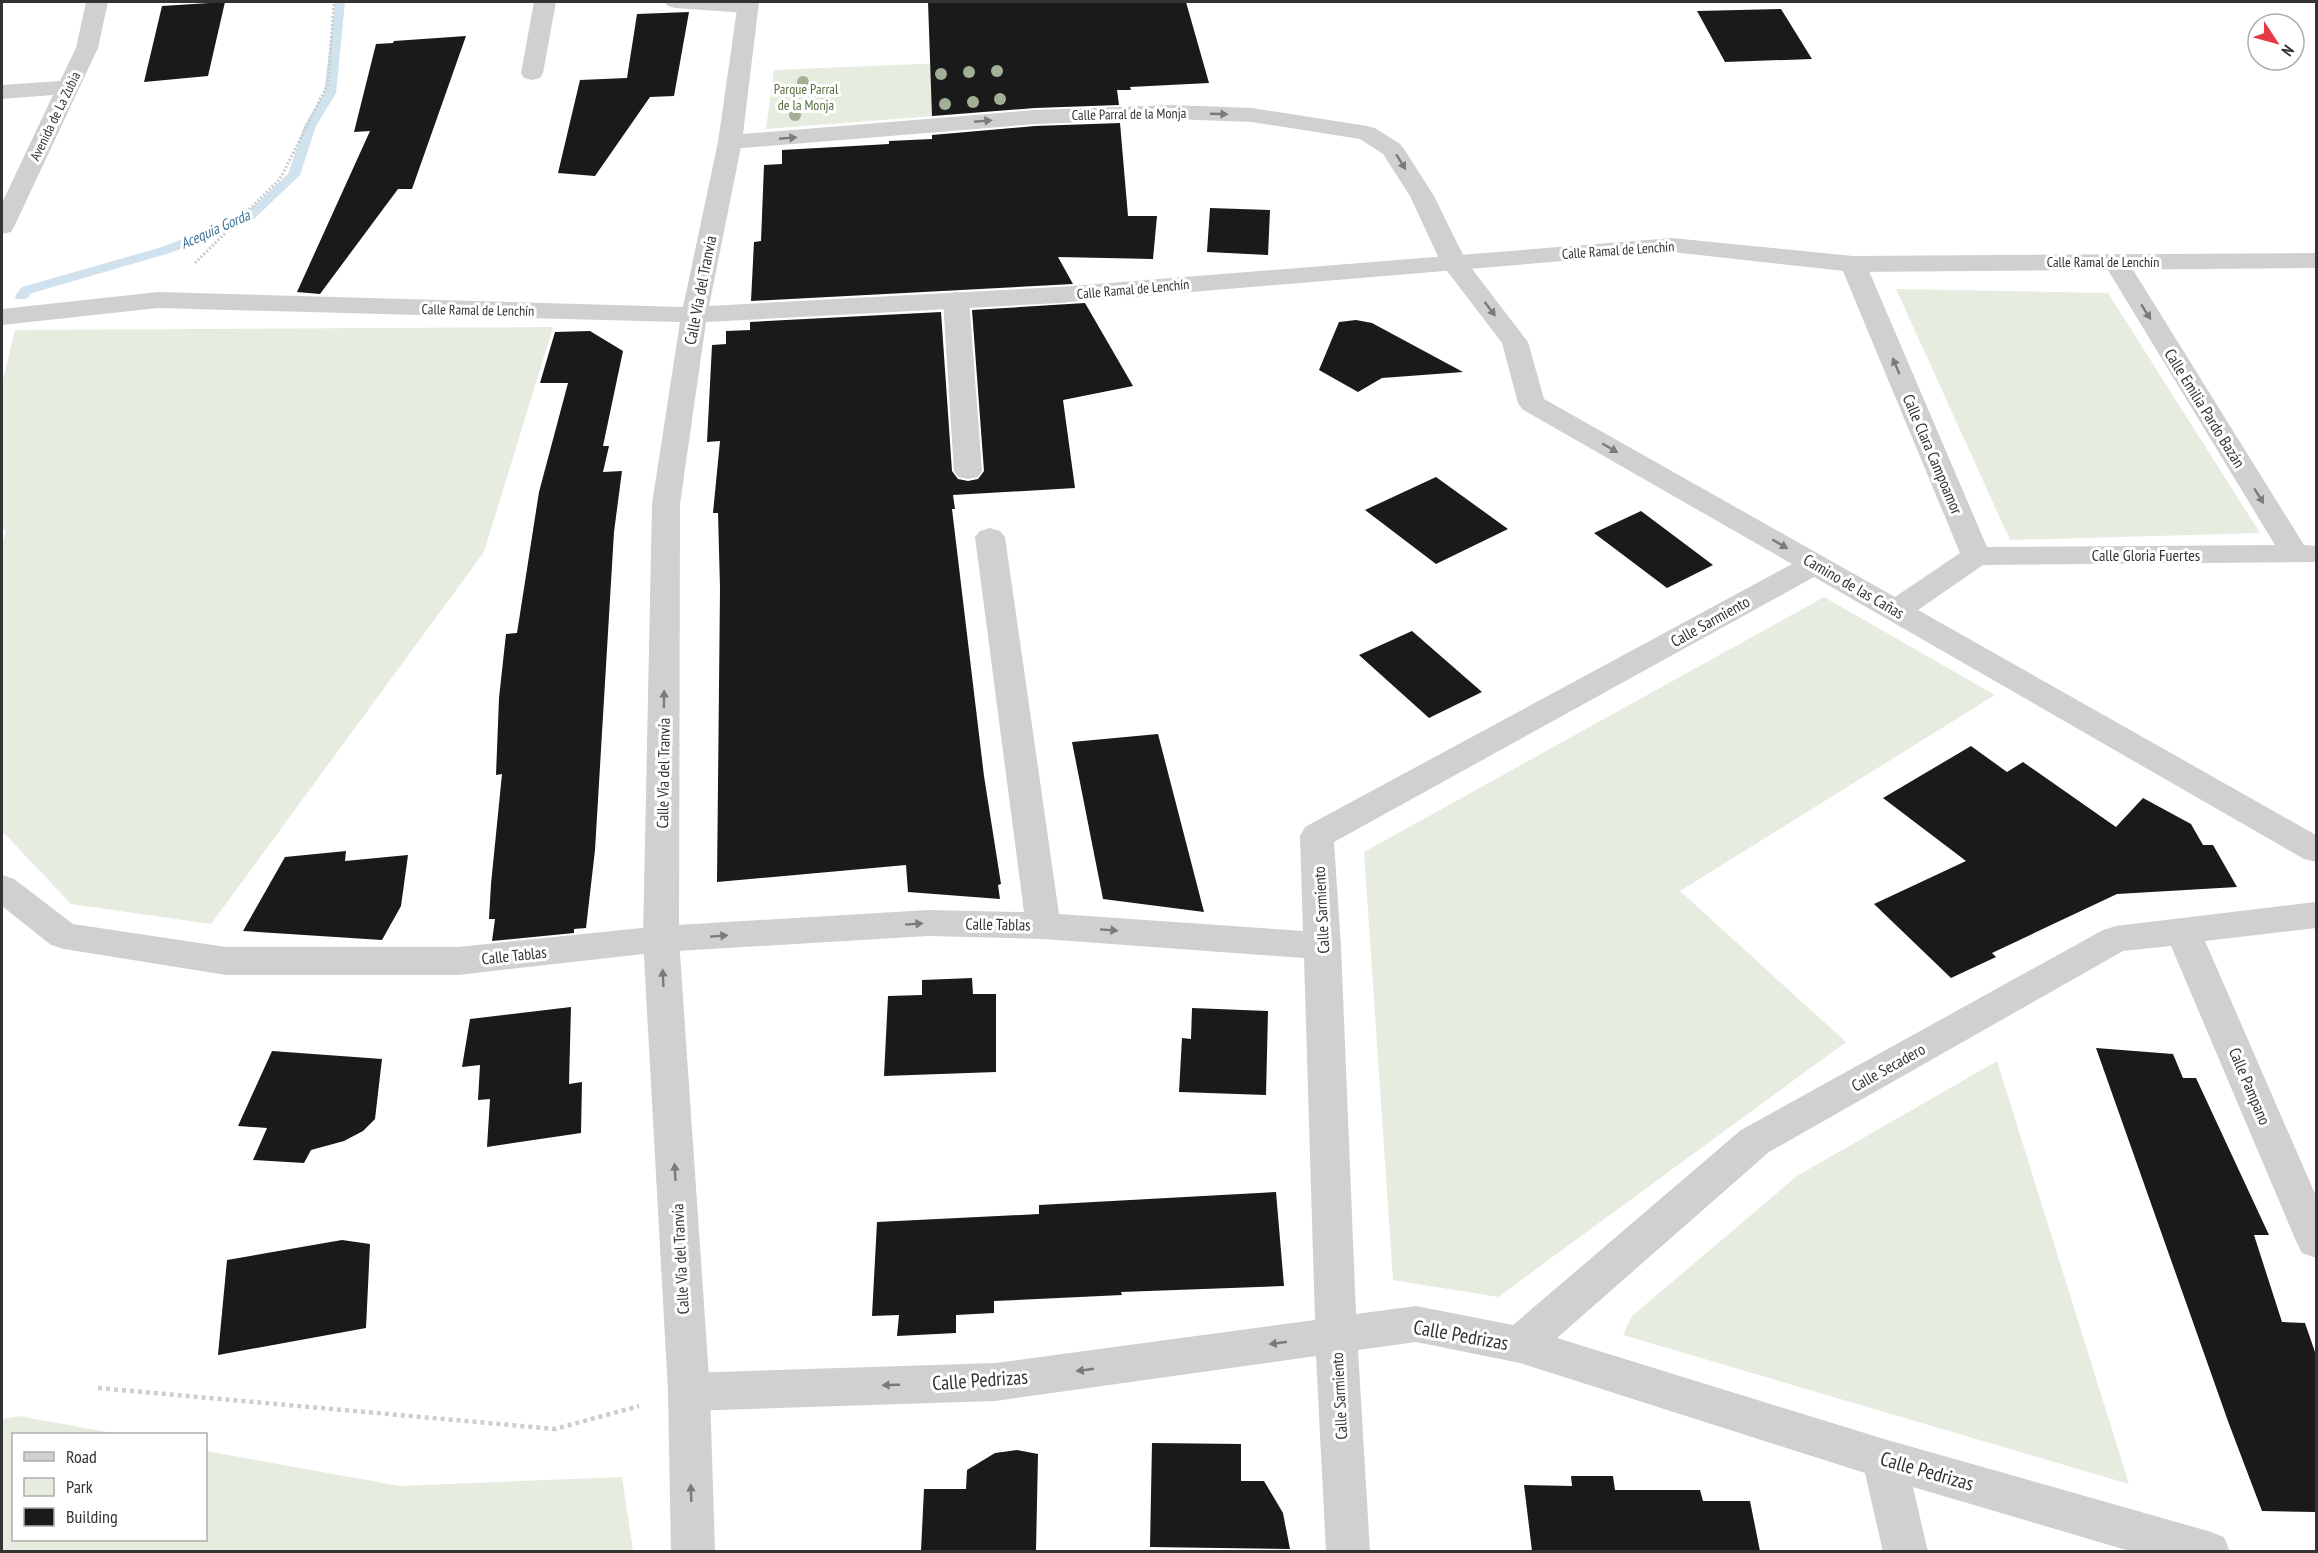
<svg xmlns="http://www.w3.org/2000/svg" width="2318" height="1553" font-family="'PT Sans Narrow',sans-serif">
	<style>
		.green { fill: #e6ecdf }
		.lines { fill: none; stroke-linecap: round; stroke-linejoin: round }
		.stream { fill: #cfe2ee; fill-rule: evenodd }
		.building { fill: #1a1a1a }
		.path-far1 { stroke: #cdcdcd; stroke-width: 3; stroke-dasharray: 2 2; stroke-linecap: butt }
		.path { stroke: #cdcdcd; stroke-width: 4.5; stroke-dasharray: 4 4; stroke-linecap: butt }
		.minor { fill: #d0d0d0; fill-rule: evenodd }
		.tertiary { fill: #d0d0d0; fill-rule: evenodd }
		.tree { fill: #a2b095 }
		.oneway { fill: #7a7a7a }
		.labels { text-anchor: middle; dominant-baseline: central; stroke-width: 6; stroke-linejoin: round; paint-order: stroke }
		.far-park-label { font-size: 14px; fill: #56703f; stroke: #fff }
		.far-street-label { font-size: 14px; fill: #333; stroke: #fff }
		.far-water-label { font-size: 15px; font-style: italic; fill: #3f7597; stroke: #fff }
		.street-label { font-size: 16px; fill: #333; stroke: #fff }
		.near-street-label { font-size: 20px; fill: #333; stroke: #fff }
	</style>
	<rect width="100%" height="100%" fill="#fff"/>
	<path class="green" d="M 1017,60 L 1026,109 L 766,129 L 774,70 Z
		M 1896,289 L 2108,293 L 2260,533 L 2010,540 Z
		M 553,327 L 484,552 L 211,924 L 71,904 L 2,831 L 2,544 L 6,530 L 2,529 L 2,384 L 15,330 Z
		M 1824,597 L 1995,695 L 1680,891 L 1846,1042 L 1498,1297 L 1393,1280 L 1364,852 Z
		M 1997,1061 L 2129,1484 L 1623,1335 L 1632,1316 L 1797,1176 Z
		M 19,1416 L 118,1434 L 14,1434 L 14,1540 L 206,1540 L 206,1451 L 400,1486 L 622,1477 L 633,1551 L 2,1551 L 2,1419 Z"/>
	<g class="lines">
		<path class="stream" d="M 335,2 L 345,2 L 336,93 L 316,126 L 300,175 L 252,221 L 170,253 L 32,293 L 26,299 L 16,299 L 15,296 L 22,287 L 162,247 L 244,215 L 288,174 L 304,126 L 324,93 Z"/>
	</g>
	<path class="building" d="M 225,2 L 208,76 L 144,82 L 162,6 Z
		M 928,2 L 1186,2 L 1209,83 L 1130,87 L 1131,90 L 1117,90 L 1119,105 L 1035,108 L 932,116 Z
		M 1781,9 L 1812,59 L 1725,62 L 1697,11 Z
		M 689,12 L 674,96 L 650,97 L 595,176 L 558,173 L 580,80 L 627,78 L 637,14 Z
		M 466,36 L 412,189 L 398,189 L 320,294 L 297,292 L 370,131 L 354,132 L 376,44 L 393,43 L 394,41 Z
		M 1120,123 L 1128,216 L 1157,216 L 1153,259 L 1058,257 L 1073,284 L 751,301 L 754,242 L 761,241 L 764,165 L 782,164 L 782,150 L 889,144 L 889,141 L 932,139 L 932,135 L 1035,126 Z
		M 1210,208 L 1270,210 L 1268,255 L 1207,252 Z
		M 1085,303 L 1133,386 L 1063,400 L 1075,488 L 953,495 L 955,509 L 952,509 L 984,776 L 1001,884 L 998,885 L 1000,899 L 908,892 L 906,865 L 717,882 L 720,588 L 718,513 L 713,513 L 720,441 L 707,442 L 712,345 L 726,344 L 726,331 L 750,330 L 750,322 L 941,312 L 952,471 L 958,479 L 968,481 L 978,479 L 984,471 L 972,310 Z
		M 1356,320 L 1372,323 L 1463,372 L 1382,378 L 1358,392 L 1319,370 L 1339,322 Z
		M 590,331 L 623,351 L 603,446 L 609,446 L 603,472 L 622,471 L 614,532 L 595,850 L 586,928 L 574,929 L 574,933 L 492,941 L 495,919 L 489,919 L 491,884 L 502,774 L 496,775 L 499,698 L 506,634 L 517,633 L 539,492 L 568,383 L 540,383 L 555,332 Z
		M 1436,477 L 1508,529 L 1436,564 L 1365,510 Z
		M 1641,511 L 1713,565 L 1667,588 L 1594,533 Z
		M 1412,631 L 1482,692 L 1429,718 L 1359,655 Z
		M 1158,734 L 1204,912 L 1103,899 L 1072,742 Z
		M 1971,746 L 2007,772 L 2023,762 L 2116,827 L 2143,798 L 2191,824 L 2203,845 L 2213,845 L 2237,887 L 2117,894 L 1992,953 L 1996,957 L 1951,978 L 1874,904 L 1966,861 L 1883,798 Z
		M 346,851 L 345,861 L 408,855 L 401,906 L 382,940 L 243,931 L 285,857 Z
		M 972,978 L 973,994 L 996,994 L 996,1072 L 884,1076 L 888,996 L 922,995 L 922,980 Z
		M 571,1007 L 569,1084 L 582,1082 L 581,1133 L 487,1147 L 490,1099 L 478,1100 L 480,1065 L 462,1067 L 470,1019 Z
		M 1192,1008 L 1268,1011 L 1266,1095 L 1179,1092 L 1182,1038 L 1191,1039 Z
		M 2096,1048 L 2173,1054 L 2183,1078 L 2196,1078 L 2269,1235 L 2254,1235 L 2282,1322 L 2305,1323 L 2316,1355 L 2316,1512 L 2262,1511 L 2229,1424 Z
		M 272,1051 L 382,1059 L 375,1119 L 363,1131 L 344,1141 L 311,1150 L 304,1163 L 253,1160 L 267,1128 L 238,1126 Z
		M 1276,1192 L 1284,1286 L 1121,1292 L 1122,1295 L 994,1301 L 994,1313 L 956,1315 L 956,1333 L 897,1336 L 899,1315 L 872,1316 L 877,1222 L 1039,1214 L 1039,1205 Z
		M 342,1240 L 370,1244 L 366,1328 L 218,1355 L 227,1260 Z
		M 1152,1443 L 1241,1444 L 1241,1481 L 1264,1481 L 1283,1513 L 1290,1549 L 1150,1547 Z
		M 1017,1450 L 1038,1454 L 1036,1551 L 921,1551 L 924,1489 L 966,1489 L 967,1470 L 995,1453 Z
		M 1571,1476 L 1613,1476 L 1615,1490 L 1700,1490 L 1703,1501 L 1750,1501 L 1760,1551 L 1532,1551 L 1524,1485 L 1572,1486 Z"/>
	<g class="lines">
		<path class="path-far1" d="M 195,263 L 280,179 L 328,84 L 334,2"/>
		<path class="path" d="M 98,1388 L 555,1429 L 639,1406"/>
		<path class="minor" d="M 86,2 L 108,2 L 98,48 L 14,227 L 11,232 L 2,234 L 2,203 L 53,95 L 2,99 L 2,85 L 60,81 L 76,48 Z
			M 534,2 L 556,2 L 543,73 L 540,78 L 532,80 L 524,78 L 521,73 Z
			M 664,2 L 750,2 L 758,7 L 754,11 L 747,13 L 675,8 L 668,6 Z
			M 1172,105 L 1252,108 L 1367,126 L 1375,128 L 1400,144 L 1404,149 L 1434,196 L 1466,261 L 1528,342 L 1544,399 L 1895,597 L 1960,553 L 1840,264 L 1844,259 L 1853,256 L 1862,259 L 1866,264 L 1987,547 L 2275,545 L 2103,262 L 2107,257 L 2116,254 L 2125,257 L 2304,545 L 2316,546 L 2316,562 L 1983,565 L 1918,610 L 2316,835 L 2316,862 L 2304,859 L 1814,577 L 1334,842 L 1341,946 L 1356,1314 L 1416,1306 L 1513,1325 L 1741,1130 L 2103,930 L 2116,926 L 2316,902 L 2316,928 L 2205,941 L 2316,1196 L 2316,1258 L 2302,1253 L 2296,1241 L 2171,946 L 2123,951 L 1769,1152 L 1557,1338 L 1884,1439 L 2208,1531 L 2224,1537 L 2230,1552 L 2133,1552 L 1913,1487 L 1928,1552 L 1883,1552 L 1865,1473 L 1520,1363 L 1416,1342 L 1358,1350 L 1370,1552 L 1326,1552 L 1316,1356 L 995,1401 L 689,1411 L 674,1405 L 668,1392 L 674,1379 L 689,1373 L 995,1363 L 1315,1320 L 1304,958 L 1043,939 L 928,936 L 661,952 L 458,975 L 226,975 L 64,949 L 51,945 L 2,906 L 2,875 L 14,879 L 73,924 L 226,947 L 458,947 L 661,926 L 928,910 L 1024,912 L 975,537 L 980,531 L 990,528 L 1000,531 L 1005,537 L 1059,914 L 1303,931 L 1300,836 L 1305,827 L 1792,564 L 1522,409 L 1518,403 L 1502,343 L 1441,263 L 1410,196 L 1383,154 L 1360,139 L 1252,122 L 1172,119 L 1035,124 L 730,149 L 722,147 L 718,142 L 722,137 L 730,135 L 1035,110 Z
			M 956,292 L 965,295 L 969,300 L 982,471 L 978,477 L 968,479 L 958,477 L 954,471 L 943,300 L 947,295 Z"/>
		<path class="tertiary" d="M 738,2 L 759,2 L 742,142 L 709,306 L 1059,287 L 1672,238 L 1853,256 L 2316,253 L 2316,268 L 1853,272 L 1672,252 L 1059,303 L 706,322 L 680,504 L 679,939 L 710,1392 L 715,1552 L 671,1552 L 668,1392 L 643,939 L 652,504 L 680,322 L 158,308 L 2,325 L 2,309 L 158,292 L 683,307 L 718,142 Z"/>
	</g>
	<g class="tree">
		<circle cx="997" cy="71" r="6"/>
		<circle cx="969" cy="72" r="6"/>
		<circle cx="941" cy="74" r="6"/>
		<circle cx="803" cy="82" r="6"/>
		<circle cx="1000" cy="99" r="6"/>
		<circle cx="973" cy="102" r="6"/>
		<circle cx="945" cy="104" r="6"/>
		<circle cx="795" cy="115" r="6"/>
	</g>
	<defs><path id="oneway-solid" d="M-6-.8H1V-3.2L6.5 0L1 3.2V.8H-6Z" transform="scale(1.5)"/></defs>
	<g class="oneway">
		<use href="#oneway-solid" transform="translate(1219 114) rotate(2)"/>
		<use href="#oneway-solid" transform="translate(983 121) rotate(-5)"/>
		<use href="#oneway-solid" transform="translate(788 138) rotate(-5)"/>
		<use href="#oneway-solid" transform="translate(1401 162) rotate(58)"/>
		<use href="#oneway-solid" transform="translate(1490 309) rotate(53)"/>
		<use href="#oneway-solid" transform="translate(2146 312) rotate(58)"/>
		<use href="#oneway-solid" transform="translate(1896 366) rotate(-113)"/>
		<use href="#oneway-solid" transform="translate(1610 448) rotate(30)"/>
		<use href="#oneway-solid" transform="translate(2259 496) rotate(58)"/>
		<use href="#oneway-solid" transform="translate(1780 544) rotate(30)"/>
		<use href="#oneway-solid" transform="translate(664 699) rotate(-89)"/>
		<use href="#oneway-solid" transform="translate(914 924) rotate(-4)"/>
		<use href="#oneway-solid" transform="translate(1109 930) rotate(4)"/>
		<use href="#oneway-solid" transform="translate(719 936) rotate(-4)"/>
		<use href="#oneway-solid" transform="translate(663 978) rotate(-93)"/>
		<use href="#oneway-solid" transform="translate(675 1172) rotate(-93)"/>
		<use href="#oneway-solid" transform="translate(1278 1343) rotate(172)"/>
		<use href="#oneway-solid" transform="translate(1085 1370) rotate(172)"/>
		<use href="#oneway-solid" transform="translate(891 1385) rotate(178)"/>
		<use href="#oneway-solid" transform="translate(691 1493) rotate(-92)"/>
	</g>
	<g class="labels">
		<g class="far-park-label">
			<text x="806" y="89">Parque Parral<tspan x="806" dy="16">de la Monja</tspan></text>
		</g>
		<g class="far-street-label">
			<text transform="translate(1129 114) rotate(-1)">Calle Parral de la Monja</text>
			<text transform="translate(55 116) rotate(-64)">Avenida de La Zubia</text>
			<text transform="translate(1618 250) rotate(-4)">Calle Ramal de Lenchín</text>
			<text x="2103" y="262">Calle Ramal de Lenchín</text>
			<text transform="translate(1133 289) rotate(-5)">Calle Ramal de Lenchín</text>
			<text transform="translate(478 310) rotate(1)">Calle Ramal de Lenchín</text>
		</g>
		<g class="far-water-label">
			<text transform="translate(215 229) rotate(-24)">Acequia Gorda</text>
		</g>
		<g class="street-label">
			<text transform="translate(700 290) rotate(-79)">Calle Vía del Tranvía</text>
			<text transform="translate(2205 408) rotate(58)">Calle Emilia Pardo Bazán</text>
			<text transform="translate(1933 454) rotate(67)">Calle Clara Campoamor</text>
			<text x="2146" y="555">Calle Gloria Fuertes</text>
			<text transform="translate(1854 586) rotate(30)">Camino de las Cañas</text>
			<text transform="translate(1710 621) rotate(-29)">Calle Sarmiento</text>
			<text transform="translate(663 773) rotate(-89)">Calle Vía del Tranvía</text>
			<text transform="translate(1321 910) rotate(-93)">Calle Sarmiento</text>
			<text transform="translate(998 924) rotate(1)">Calle Tablas</text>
			<text transform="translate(514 955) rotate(-6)">Calle Tablas</text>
			<text transform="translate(1888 1067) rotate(-29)">Calle Secadero</text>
			<text transform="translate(2250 1086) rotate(67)">Calle Pampano</text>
			<text transform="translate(680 1259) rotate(-93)">Calle Vía del Tranvía</text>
			<text transform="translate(1339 1396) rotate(-93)">Calle Sarmiento</text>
		</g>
		<g class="near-street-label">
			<text transform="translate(1461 1335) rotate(10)">Calle Pedrizas</text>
			<text transform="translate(980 1380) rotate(-4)">Calle Pedrizas</text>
			<text transform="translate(1927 1471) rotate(16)">Calle Pedrizas</text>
		</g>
	</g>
	<rect width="2318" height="1553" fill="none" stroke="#333333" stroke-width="6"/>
	<rect x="12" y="1433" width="195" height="108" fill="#ffffff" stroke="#adadad" stroke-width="1.5"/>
	<rect x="24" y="1452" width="30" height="9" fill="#d0d0d0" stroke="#adadad" stroke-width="1.5"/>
	<text x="66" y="1463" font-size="18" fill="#333333">Road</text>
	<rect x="24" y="1478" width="30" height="18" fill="#e6ecdf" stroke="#adadad" stroke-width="1.5"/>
	<text x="66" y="1493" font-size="18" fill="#333333">Park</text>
	<rect x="24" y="1508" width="30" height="18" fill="#1a1a1a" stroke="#adadad" stroke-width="1.5"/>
	<text x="66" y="1523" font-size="18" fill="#333333">Building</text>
	<g transform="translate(2276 42) rotate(126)"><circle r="28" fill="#ffffff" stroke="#adadad" stroke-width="1.5"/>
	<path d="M0-4.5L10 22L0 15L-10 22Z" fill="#e63946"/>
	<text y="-9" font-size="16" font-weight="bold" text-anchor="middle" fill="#333333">N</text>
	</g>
</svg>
